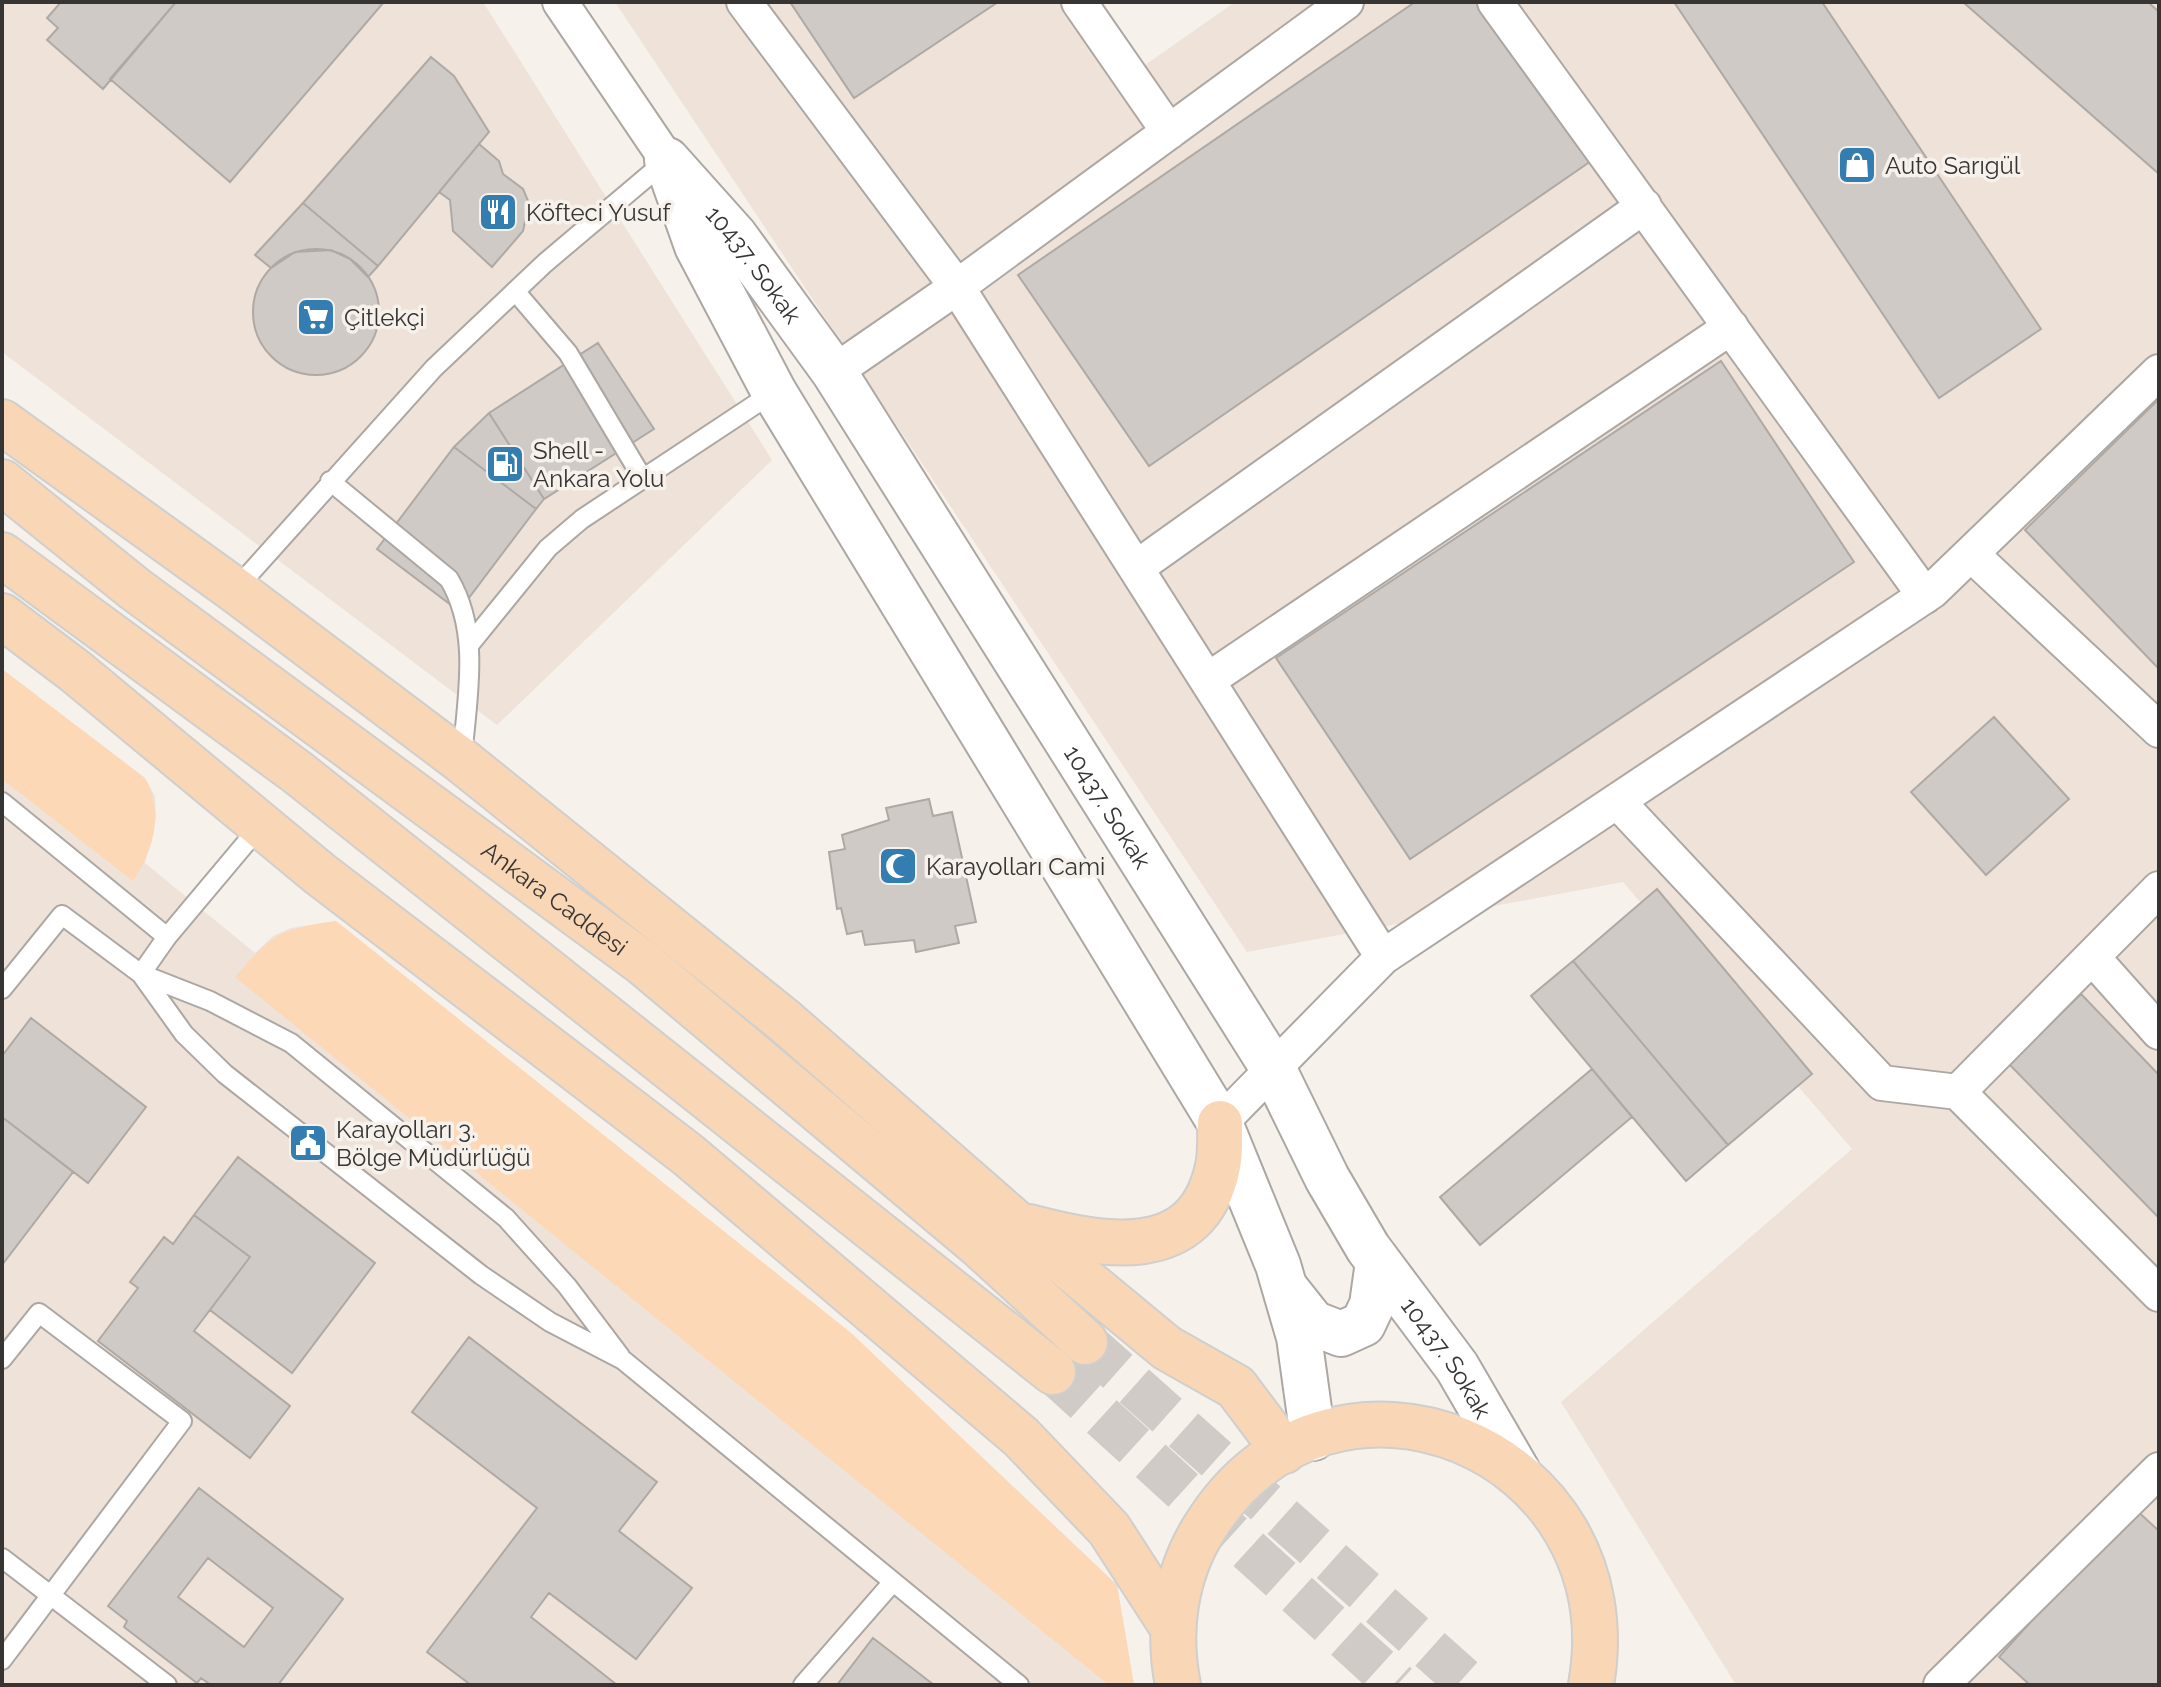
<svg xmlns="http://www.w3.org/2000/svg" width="2161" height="1687" font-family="Raleway,sans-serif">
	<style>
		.built { fill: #eee2d9 }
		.green { fill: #fcd8b6 }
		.building { fill: #d0cac6; stroke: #afa9a5; stroke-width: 2; fill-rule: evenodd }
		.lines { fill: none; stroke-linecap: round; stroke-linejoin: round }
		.primary-tunnel { stroke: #d1cbc7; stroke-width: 44; stroke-dasharray: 44 22; stroke-linecap: butt }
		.lane-casing { stroke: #aca7a2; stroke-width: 22 }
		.street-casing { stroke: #aca7a2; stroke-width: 38 }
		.secondary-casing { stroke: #aca7a2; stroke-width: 48 }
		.primary-casing { stroke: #cfcfce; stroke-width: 48 }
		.lane { stroke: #fff; stroke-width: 18 }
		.street { stroke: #fff; stroke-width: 34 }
		.secondary { stroke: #fff; stroke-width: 44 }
		.primary { stroke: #f8d6b6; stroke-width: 44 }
		.labels { text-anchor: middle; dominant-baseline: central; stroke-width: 7; stroke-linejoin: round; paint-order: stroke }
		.poi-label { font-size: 24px; fill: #373533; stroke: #f7f1ec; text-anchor: start }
		.street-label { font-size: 24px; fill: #373533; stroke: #f7f1ec }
	</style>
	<rect width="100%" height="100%" fill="#f7f1ec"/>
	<path class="built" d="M 2,2 L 483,2 L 772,460 L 497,725 L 2,352 Z
		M 615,2 L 1076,2 L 1128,77 L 1235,2 L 2159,2 L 2159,1685 L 1736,1685 L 1561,1402 L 1852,1149 L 1623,882 L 1247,952 Z
		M 2,669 L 145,778 L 155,796 L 156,818 L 145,863 L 255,953 L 273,936 L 291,928 L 336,921 L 851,1333 L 1117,1585 L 1134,1685 L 2,1685 Z"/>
	<path class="green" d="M 2,669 L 145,778 C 164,814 154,849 133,881 L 2,779 Z
		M 336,921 L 851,1333 L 1117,1585 L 1134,1685 L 1109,1685 L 235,977 C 273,933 280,929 336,921 Z"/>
	<path class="building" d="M 61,2 L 176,2 L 103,89 L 47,40 L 58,28 L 47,18 Z
		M 176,2 L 384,2 L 230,182 L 110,79 Z
		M 790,2 L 998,2 L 854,98 Z
		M 1415,2 L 1483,2 L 1591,161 L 1149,466 L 1018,275 Z
		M 1674,2 L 1822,2 L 2041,329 L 1939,398 Z
		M 1963,2 L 2148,2 L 2159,12 L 2159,174 Z
		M 431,57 L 454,76 L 489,132 L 378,266 L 303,203 Z
		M 479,144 L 499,161 L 503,174 L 523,189 L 529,203 L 523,231 L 492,267 L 453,231 L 450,200 L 439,192 Z
		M 303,203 L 378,266 L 368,277 L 350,259 L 331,250 L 295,252 L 271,268 L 255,255 Z
		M253 312a63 63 0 1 1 126 0a63 63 0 1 1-126 0Z
		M 598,343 L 654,429 L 544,499 L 489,413 Z
		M 1721,361 L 1854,562 L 1410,859 L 1276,658 Z
		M 2159,399 L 2159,669 L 2025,530 Z
		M 489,413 L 544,499 L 536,509 L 454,447 Z
		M 454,447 L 536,509 L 459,611 L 377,549 Z
		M 1994,717 L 2069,799 L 1986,875 L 1911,792 Z
		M 929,799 L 933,816 L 952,812 L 976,922 L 955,926 L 959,943 L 916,952 L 914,940 L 865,945 L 862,931 L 847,934 L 841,908 L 837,909 L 829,852 L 845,849 L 842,835 L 889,820 L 886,808 Z
		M 1657,889 L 1812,1074 L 1728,1145 L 1573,961 Z
		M 1573,961 L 1728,1145 L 1686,1181 L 1531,996 Z
		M 2081,994 L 2159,1075 L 2159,1218 L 2009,1064 Z
		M 31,1018 L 146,1107 L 88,1183 L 2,1117 L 2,1056 Z
		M 1592,1069 L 1632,1117 L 1480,1245 L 1440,1197 Z
		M 2,1117 L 73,1172 L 2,1265 Z
		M 238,1157 L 375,1263 L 292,1373 L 210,1310 L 250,1257 L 194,1215 Z
		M 194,1215 L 250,1257 L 194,1331 L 290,1406 L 250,1458 L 98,1341 L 138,1288 L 130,1282 L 164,1237 L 173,1244 Z
		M 469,1337 L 657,1482 L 619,1531 L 692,1588 L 636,1659 L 549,1593 L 531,1617 L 617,1685 L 471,1685 L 427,1652 L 537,1508 L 412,1412 Z
		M 199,1488 L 343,1599 L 278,1685 L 211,1685 L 201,1678 L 197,1683 L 124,1627 L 127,1621 L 108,1606 ZM 208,1558 L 273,1608 L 244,1647 L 178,1597 Z
		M 2134,1508 L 2159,1531 L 2159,1685 L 2030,1685 L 1999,1657 Z
		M 873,1638 L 934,1685 L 837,1685 Z"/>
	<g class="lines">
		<path class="primary-tunnel" d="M 1085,1342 L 1470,1685
			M 1053,1372 L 1397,1685"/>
		<g class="lane-casing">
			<path id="lane" d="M 515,291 L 568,353 L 643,479
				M 330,481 L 449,579 C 481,633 467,698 462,758
				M 235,590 L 434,368 L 545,263 L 667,160
				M 470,644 L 548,548 L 582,519 L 774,392
				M 2,802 L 167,937
				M 141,974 L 184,1034 L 225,1074 L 481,1275 L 550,1322 L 623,1360 L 1019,1685
				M 141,974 L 210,1001 L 291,1043 L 506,1218 L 567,1286 L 620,1356
				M 2,989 L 62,915 L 141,974 L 167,937 L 261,825
				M 2,1359 L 39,1313 L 182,1421 L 2,1660
				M 2,1558 L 167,1685
				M 803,1685 L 892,1583"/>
		</g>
		<g class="street-casing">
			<path id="street" d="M 560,2 L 667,160
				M 744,2 L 957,287 L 1383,957
				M 1079,2 L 1169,132
				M 1495,2 L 1925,596
				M 834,372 L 957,287 L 1346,2
				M 1971,554 L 2159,730
				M 1136,568 L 1644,206
				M 1208,680 L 1731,327
				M 1617,801 L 1882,1083 L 1958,1092 L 2159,1294
				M 2092,957 L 2159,1032
				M 1958,1092 L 2159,889
				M 1220,1123 L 1383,957 L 1932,591 L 2159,372
				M 1941,1685 L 2159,1470"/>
		</g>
		<g class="secondary-casing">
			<g id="secondary">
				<path id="s1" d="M 667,160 L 735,236 L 834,372 L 1274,1070 L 1327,1178 L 1368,1248 L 1457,1367 L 1518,1472"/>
				<path d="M 673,178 L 697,246 L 774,392 L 1220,1123 L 1278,1265 L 1299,1337 L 1313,1438"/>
				<path d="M 1286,1289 L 1313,1323 L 1341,1334 L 1363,1324 L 1372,1305 L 1378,1262"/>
			</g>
		</g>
		<g class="primary-casing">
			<g id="primary">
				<path d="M 2,422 L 235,590 L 462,761 L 786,1022 L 1017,1224 L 1167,1348 L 1236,1387 L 1284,1451"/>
				<path id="s2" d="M 2,482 L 135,589 L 643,963 L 979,1245 L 1085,1342"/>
				<path d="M 2,555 L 297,772 L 1053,1372"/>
				<path d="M 2,616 L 75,671 L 320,874 L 687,1154 L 1021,1437 L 1109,1529 L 1173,1628"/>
				<path d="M 1029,1227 C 1101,1246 1198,1266 1218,1166 C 1221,1153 1220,1137 1220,1123"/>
				<path d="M 1178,1685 C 1167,1631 1175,1574 1205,1527 C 1331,1324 1633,1447 1591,1685"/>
			</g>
		</g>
		<use href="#lane" class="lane"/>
		<use href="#street" class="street"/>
		<use href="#secondary" class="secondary"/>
		<use href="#primary" class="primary"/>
	</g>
	<defs>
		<g id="shop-square" transform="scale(2)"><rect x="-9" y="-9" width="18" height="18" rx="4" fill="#347db1" stroke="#f7f1ec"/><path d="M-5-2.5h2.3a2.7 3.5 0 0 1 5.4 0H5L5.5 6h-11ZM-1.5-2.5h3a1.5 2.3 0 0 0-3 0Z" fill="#fff"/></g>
		<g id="restaurant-square" transform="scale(2)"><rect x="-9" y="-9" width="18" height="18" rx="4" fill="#347db1" stroke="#f7f1ec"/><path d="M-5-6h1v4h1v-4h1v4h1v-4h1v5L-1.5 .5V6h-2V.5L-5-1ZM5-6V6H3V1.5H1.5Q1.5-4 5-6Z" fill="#fff"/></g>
		<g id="supermarket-square" transform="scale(2)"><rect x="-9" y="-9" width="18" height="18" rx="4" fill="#347db1" stroke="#f7f1ec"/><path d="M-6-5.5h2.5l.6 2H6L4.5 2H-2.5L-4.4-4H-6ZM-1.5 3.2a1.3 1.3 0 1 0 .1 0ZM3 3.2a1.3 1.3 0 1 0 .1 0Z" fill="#fff"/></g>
		<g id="fuel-square" transform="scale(2)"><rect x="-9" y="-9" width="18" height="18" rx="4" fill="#347db1" stroke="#f7f1ec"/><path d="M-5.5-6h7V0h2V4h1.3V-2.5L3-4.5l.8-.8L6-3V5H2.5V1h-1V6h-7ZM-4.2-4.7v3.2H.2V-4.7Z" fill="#fff"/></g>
		<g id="mosque-square" transform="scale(2)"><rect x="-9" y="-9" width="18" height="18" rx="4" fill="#347db1" stroke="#f7f1ec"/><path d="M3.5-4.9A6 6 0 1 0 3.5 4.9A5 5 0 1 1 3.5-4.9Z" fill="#fff"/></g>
		<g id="civic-square" transform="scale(2)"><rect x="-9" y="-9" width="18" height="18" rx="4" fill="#347db1" stroke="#f7f1ec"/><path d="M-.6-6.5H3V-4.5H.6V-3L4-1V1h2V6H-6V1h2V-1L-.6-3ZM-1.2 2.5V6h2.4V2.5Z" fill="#fff"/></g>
	</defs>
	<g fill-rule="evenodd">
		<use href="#shop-square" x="1857" y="165"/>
		<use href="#restaurant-square" x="498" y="212"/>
		<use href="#supermarket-square" x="316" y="317"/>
		<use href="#fuel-square" x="505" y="464"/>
		<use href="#mosque-square" x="898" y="866"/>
		<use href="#civic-square" x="308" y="1143"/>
	</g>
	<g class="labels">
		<g class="poi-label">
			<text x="1885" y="165">Auto Sarıgül</text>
			<text x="526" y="212">Köfteci Yusuf</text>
			<text x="344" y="317">Çitlekçi</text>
			<text x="533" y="450">Shell -<tspan x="533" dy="28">Ankara Yolu</tspan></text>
			<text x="926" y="866">Karayolları Cami</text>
			<text x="336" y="1129">Karayolları 3.<tspan x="336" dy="28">Bölge Müdürlüğü</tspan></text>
		</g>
		<g class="street-label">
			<text stroke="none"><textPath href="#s1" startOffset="136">10437. Sokak</textPath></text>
			<text stroke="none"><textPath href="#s1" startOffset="784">10437. Sokak</textPath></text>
			<text stroke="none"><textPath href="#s2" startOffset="692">Ankara Caddesi</textPath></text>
			<text stroke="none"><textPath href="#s1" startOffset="1432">10437. Sokak</textPath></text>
		</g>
	</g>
	<rect width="2161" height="1687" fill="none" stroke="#373533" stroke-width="8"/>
</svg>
